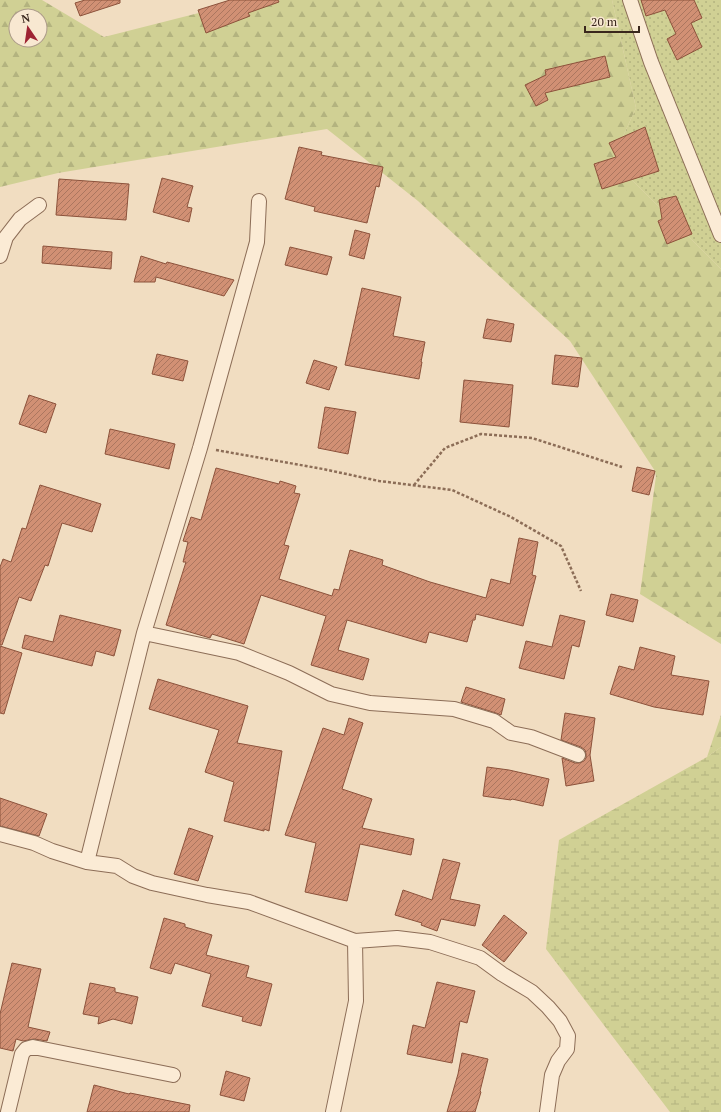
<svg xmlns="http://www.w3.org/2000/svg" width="721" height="1112" font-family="'PT Serif',serif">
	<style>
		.green { fill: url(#green-dots) }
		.forest { fill: url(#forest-firs); fill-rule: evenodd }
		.wetland { fill: url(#wetland-marsh) }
		.building { fill: url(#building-hatch); stroke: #8c523b }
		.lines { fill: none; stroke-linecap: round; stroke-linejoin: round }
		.street-casing { stroke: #8c6d57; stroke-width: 16 }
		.path { stroke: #8c6d57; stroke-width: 2.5; stroke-dasharray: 3 2; stroke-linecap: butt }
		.street { stroke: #fbebd5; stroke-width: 14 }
	</style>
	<defs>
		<pattern id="green-dots" width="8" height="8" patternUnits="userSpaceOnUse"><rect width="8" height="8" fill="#d0d094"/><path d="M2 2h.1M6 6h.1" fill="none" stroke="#b3b37f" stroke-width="1.8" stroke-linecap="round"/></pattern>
		<pattern id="forest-firs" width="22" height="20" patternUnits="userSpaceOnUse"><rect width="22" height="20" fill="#d0d094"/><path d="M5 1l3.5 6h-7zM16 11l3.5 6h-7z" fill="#b3b37f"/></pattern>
		<pattern id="wetland-marsh" width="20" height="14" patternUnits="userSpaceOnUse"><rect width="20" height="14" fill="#d0d094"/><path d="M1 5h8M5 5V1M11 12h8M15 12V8" fill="none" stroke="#b3b37f"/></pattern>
		<pattern id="building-hatch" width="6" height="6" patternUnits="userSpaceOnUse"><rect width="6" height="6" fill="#d19074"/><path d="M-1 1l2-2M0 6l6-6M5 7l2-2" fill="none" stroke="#ab765f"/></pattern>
	</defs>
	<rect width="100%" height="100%" fill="#f1ddc1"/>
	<path class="green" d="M 612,0 L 721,0 L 721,269 L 612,160 L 636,108 Z"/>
	<path class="forest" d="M 0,0 L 42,0 L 104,37 L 250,0 L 612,0 L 636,108 L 612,160 L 721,269 L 721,644 L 640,594 L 656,476 L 655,471 L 570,341 L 418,201 L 327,129 L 58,173 L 0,187 ZM 16,16 L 40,16 L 40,40 L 16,40 Z
		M 721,715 L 721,747 L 707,757 Z"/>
	<path class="wetland" d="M 721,747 L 721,1112 L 670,1112 L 546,949 L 559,840 L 707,757 Z"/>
	<path class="building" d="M 85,0 L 120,0 L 120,3 L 80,16 L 75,3 Z
		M 230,0 L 278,0 L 279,2 L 248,13 L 250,16 L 206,33 L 198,10 Z
		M 641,0 L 694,0 L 702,18 L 691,23 L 702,47 L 677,60 L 667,39 L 676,34 L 665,10 L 646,16 Z
		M 605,56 L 610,77 L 545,93 L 548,100 L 536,106 L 525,85 L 546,75 L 545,70 Z
		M 645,127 L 659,171 L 602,189 L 594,164 L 616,157 L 609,143 Z
		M 299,147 L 322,152 L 321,155 L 383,167 L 379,187 L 376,186 L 367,223 L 314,211 L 315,207 L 285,199 Z
		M 162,178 L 193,186 L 187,207 L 192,208 L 189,222 L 153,212 Z
		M 59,179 L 129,184 L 126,220 L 56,215 Z
		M 676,196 L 692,234 L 667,244 L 658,221 L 662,219 L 659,200 Z
		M 355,230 L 370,234 L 364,259 L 349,255 Z
		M 43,246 L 112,252 L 111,269 L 42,263 Z
		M 290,247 L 332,257 L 327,275 L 285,265 Z
		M 141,256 L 166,264 L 167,262 L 234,280 L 224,296 L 156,277 L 155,282 L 134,282 Z
		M 362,288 L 401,297 L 393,336 L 425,342 L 421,362 L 422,362 L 419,379 L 345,365 Z
		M 487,319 L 514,324 L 511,342 L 483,338 Z
		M 157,354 L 188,361 L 183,381 L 152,374 Z
		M 555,355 L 582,358 L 578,387 L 552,384 Z
		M 314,360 L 337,367 L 329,390 L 306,383 Z
		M 464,380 L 513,385 L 509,427 L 460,422 Z
		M 29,395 L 56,404 L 46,433 L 19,424 Z
		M 325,407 L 356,412 L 348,454 L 318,448 Z
		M 110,429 L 175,444 L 169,469 L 105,454 Z
		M 637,467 L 655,471 L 649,495 L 632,491 Z
		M 216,468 L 279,484 L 280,481 L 296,486 L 294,493 L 300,494 L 284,545 L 289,546 L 279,579 L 332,596 L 334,589 L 339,590 L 350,550 L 383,560 L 382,565 L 430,582 L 486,598 L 491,579 L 510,584 L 519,538 L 538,542 L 532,575 L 536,576 L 523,626 L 476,614 L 475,620 L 473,620 L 467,642 L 429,632 L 426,643 L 347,620 L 338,650 L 369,659 L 363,680 L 311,665 L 326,616 L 261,595 L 244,644 L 212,634 L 210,638 L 166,625 L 186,562 L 183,562 L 188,542 L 183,541 L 191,517 L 201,520 Z
		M 40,485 L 101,504 L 92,532 L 62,523 L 48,566 L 45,565 L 31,601 L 19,597 L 2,645 L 0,645 L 0,567 L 3,559 L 11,562 L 22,528 L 26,529 Z
		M 611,594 L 638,600 L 633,622 L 606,615 Z
		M 60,615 L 121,630 L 114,656 L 96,651 L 92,666 L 22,648 L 25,635 L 53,642 Z
		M 560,615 L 585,621 L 579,647 L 572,645 L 564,679 L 519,668 L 526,641 L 552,647 Z
		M 0,646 L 22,653 L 4,714 L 0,713 Z
		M 640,647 L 675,656 L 671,675 L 709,681 L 703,715 L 654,707 L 610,694 L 619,666 L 634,670 Z
		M 158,679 L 248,706 L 237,743 L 282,751 L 269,831 L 264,829 L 264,831 L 224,821 L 234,782 L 205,772 L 219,730 L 149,709 Z
		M 466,687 L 505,699 L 501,715 L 496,713 L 461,702 Z
		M 565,713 L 595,718 L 590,755 L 594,781 L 566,786 L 562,758 L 575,763 L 579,763 L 584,761 L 586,758 L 586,754 L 585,750 L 581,747 L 561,740 Z
		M 349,718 L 363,723 L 342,789 L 372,799 L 362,828 L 414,839 L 411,855 L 360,844 L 347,901 L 305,892 L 316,843 L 285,835 L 323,728 L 344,735 Z
		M 487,767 L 509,770 L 549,779 L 543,806 L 512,799 L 511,800 L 483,796 Z
		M 0,798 L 47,814 L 39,836 L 0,826 Z
		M 189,828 L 213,836 L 198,881 L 174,874 Z
		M 443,859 L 460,863 L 450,899 L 480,905 L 475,926 L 441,919 L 437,931 L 421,925 L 422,923 L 395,915 L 403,890 L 432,900 Z
		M 504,915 L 527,933 L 504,962 L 482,945 Z
		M 164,918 L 185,924 L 185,927 L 212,935 L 206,955 L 249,966 L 246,977 L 272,984 L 261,1026 L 242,1021 L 243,1017 L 202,1006 L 211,974 L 175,963 L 171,974 L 150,968 Z
		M 12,963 L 41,969 L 28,1027 L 50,1032 L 47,1041 L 34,1039 L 23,1041 L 16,1039 L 13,1051 L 0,1048 L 0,1014 Z
		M 437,982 L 475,991 L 467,1023 L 460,1021 L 452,1063 L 407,1054 L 413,1025 L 425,1028 Z
		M 90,983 L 115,988 L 115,992 L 138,997 L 132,1024 L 113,1019 L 98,1024 L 99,1017 L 83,1014 Z
		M 462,1053 L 488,1059 L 480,1091 L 481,1092 L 475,1112 L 447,1112 L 458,1074 Z
		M 226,1071 L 250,1078 L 244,1101 L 220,1095 Z
		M 94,1085 L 129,1094 L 130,1093 L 190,1105 L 189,1112 L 87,1112 Z"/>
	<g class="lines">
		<g class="street-casing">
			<path id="street" d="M 630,0 L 651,62 L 721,235
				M 0,256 L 6,237 L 20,219 L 39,205
				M 144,633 L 239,653 L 289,673 L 331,694 L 370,703 L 454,709 L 494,721 L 511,733 L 531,737 L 578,755
				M 0,834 L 34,843 L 52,851 L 87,862 L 117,866 L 133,876 L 152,883 L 207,895 L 249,902 L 355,941 L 397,938 L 430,942 L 480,958 L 502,974 L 532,992 L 548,1007 L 560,1021 L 568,1036 L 567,1049 L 558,1061 L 552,1075 L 547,1112
				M 87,862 L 144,633 L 200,448 L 257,242 L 259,201
				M 8,1112 L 22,1054 L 26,1049 L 33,1047 L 173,1075
				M 333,1112 L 356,1001 L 355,941"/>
		</g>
		<path class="path" d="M 216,450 L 323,469 L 379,481 L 452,490 L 511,517 L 561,546 L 581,591
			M 414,485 L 445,448 L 481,434 L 532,438 L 622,467"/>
		<use href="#street" class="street"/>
	</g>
	<g transform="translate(28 28) rotate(347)"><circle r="19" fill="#f8e8d1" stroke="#ac9b89"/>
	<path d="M0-3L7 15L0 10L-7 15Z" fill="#9e2333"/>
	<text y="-6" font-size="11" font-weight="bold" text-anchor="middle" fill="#3a271d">N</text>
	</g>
	<path d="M585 26v6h54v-6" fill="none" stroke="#3a271d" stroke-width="2"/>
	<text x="591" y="26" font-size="12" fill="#3a271d" stroke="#f8e8d1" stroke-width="3" paint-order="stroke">20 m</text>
</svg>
